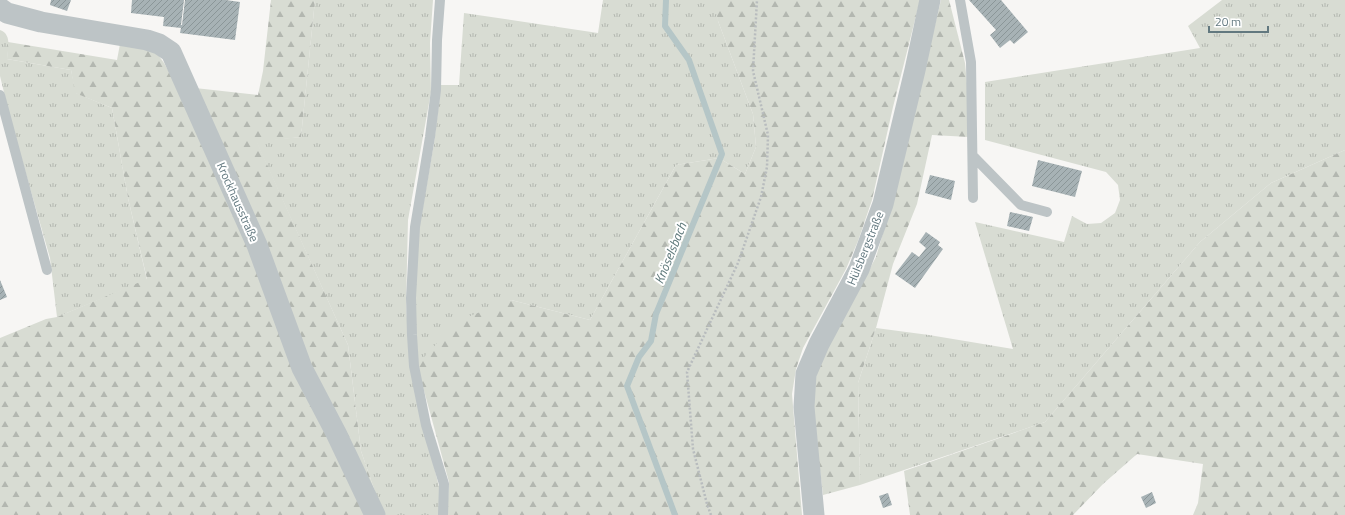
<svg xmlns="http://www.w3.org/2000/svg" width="1345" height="515" font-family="'Titillium Web',sans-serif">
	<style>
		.grass { fill: url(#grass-tufts) }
		.forest { fill: url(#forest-firs) }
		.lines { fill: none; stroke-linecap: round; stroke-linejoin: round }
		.stream { stroke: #b5c6c7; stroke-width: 6 }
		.building { fill: url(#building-hatch) }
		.path { stroke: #b8bcbe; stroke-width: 2.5; stroke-dasharray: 2 2; stroke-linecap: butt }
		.service { stroke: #bdc4c6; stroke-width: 10 }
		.minor { stroke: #bdc4c6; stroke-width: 21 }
		.labels { text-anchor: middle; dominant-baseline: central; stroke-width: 4; stroke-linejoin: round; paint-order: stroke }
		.street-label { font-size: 12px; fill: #62787f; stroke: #fff }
		.water-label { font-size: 13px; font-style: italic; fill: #5d787a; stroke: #fff }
	</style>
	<defs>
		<pattern id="grass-tufts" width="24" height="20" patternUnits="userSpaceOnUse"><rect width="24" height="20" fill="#d8dcd3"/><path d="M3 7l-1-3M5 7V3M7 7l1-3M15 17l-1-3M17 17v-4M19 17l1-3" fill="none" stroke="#b3b7b0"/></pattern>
		<pattern id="forest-firs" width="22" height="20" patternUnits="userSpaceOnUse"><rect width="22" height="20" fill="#d8dcd3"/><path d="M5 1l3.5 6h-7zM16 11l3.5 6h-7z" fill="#b3b7b0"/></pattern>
		<pattern id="building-hatch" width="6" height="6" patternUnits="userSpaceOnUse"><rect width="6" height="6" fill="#a7b2b5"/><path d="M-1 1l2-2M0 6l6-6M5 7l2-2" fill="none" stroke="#8b9698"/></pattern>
	</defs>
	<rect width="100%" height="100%" fill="#f7f6f4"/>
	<path class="grass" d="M 315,0 L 433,0 L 430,43 L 431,92 L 408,220 L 406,305 L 411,371 L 439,487 L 441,515 L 383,515 L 361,451 L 348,345 L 256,141 L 301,137 Z
		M 603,0 L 717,0 L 718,21 L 753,114 L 756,147 L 745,174 L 719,158 L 676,165 L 590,320 L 511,300 L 417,365 L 415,299 L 419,229 L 434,143 L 439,103 L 440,85 L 459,85 L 464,13 L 598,33 Z
		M 1222,0 L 1345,0 L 1345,150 L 1271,183 L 1200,242 L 1045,422 L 860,485 L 858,383 L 876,328 L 929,335 L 1013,349 L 975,222 L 1064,242 L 1072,216 L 1087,224 L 1101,223 L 1115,213 L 1120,200 L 1118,185 L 1106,172 L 985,140 L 985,82 L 1200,48 L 1188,26 Z
		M 0,30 C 12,34 8,49 7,59 L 71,70 L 76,93 L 112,108 L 128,198 L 147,280 L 57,317 L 50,258 L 12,125 L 0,76 Z"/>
	<path class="forest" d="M 271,0 L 315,0 L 301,137 L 257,142 L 348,345 L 361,451 L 383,515 L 0,515 L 0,338 L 46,319 L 57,317 L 147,279 L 128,198 L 112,108 L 75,93 L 71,70 L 7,59 L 8,42 L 117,60 L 120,44 L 154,49 L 164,63 L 177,86 L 258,95 L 263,71 Z
		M 714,0 L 920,0 L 893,107 L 872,200 L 858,241 L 846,269 L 803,348 L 796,369 L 792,394 L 802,515 L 447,515 L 449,482 L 417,365 L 457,321 L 511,300 L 590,320 L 676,165 L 719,158 L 745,174 L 756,147 L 753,114 L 718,21 Z
		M 941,0 L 949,0 L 965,63 L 969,104 L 969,137 L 932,135 L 917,204 L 893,264 L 876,328 L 858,383 L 860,485 L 823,495 L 811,396 L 819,365 L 876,257 L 891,206 Z
		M 1345,150 L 1345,515 L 1193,515 L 1198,503 L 1203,464 L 1137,454 L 1103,484 L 1073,515 L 910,515 L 904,471 L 1045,422 L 1200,242 L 1271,183 Z"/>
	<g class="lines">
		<path class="stream" d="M 666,0 L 665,26 L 689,60 L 722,154 L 656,314 L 651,341 L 639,357 L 627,386 L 675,515"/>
	</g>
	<path class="building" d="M 51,0 L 71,0 L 67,11 L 50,5 Z
		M 132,0 L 184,0 L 181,25 L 182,25 L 185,0 L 226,0 L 240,2 L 235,40 L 180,33 L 181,28 L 163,26 L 164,17 L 131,13 Z
		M 969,0 L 1001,0 L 1028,32 L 1014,44 L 1010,40 L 1000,48 L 990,35 L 996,30 Z
		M 1038,160 L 1082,171 L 1075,197 L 1032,186 Z
		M 930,175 L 955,181 L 951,200 L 925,193 Z
		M 1010,212 L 1033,217 L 1029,231 L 1007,226 Z
		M 926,232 L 940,242 L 938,245 L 943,249 L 915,288 L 895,274 L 912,252 L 919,257 L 926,248 L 919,242 Z
		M 0,280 L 7,297 L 0,300 Z
		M 1152,492 L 1156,503 L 1146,508 L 1141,497 Z
		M 888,493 L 892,505 L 883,508 L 879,496 Z"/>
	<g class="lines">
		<path class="path" d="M 711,515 L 707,504 L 693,449 L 687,372 L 738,263 L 761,197 L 767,167 L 768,135 L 753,71 L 757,0"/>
		<path class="service" d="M 440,0 L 437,40 L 436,90 L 430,137 L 415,227 L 411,298 L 412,335 L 414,366 L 426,425 L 444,484 L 443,515
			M 960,0 L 971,62 L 973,198
			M 0,95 L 47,270
			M 973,156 L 1021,205 L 1047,212"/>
		<path class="minor" d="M 0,8 L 7,13 L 41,22 L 147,40 L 159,44 L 171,52 L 257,245 L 302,368 L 336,433 L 375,515
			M 814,515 L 804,407 L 806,374 L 819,344 L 859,269 L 883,204 L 915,70 L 930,0"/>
	</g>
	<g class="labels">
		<g class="street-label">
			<text transform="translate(238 202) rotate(66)">Krockhausstraße</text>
			<text transform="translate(865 248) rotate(-68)">Hülsbergstraße</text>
		</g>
		<g class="water-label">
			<text transform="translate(670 253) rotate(-68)">Knöselsbach</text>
		</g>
	</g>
	<path d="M1209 26v6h59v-6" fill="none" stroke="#62787f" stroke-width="2"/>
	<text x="1215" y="26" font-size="12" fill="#62787f" stroke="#ffffff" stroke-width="3" paint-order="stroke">20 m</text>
</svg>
